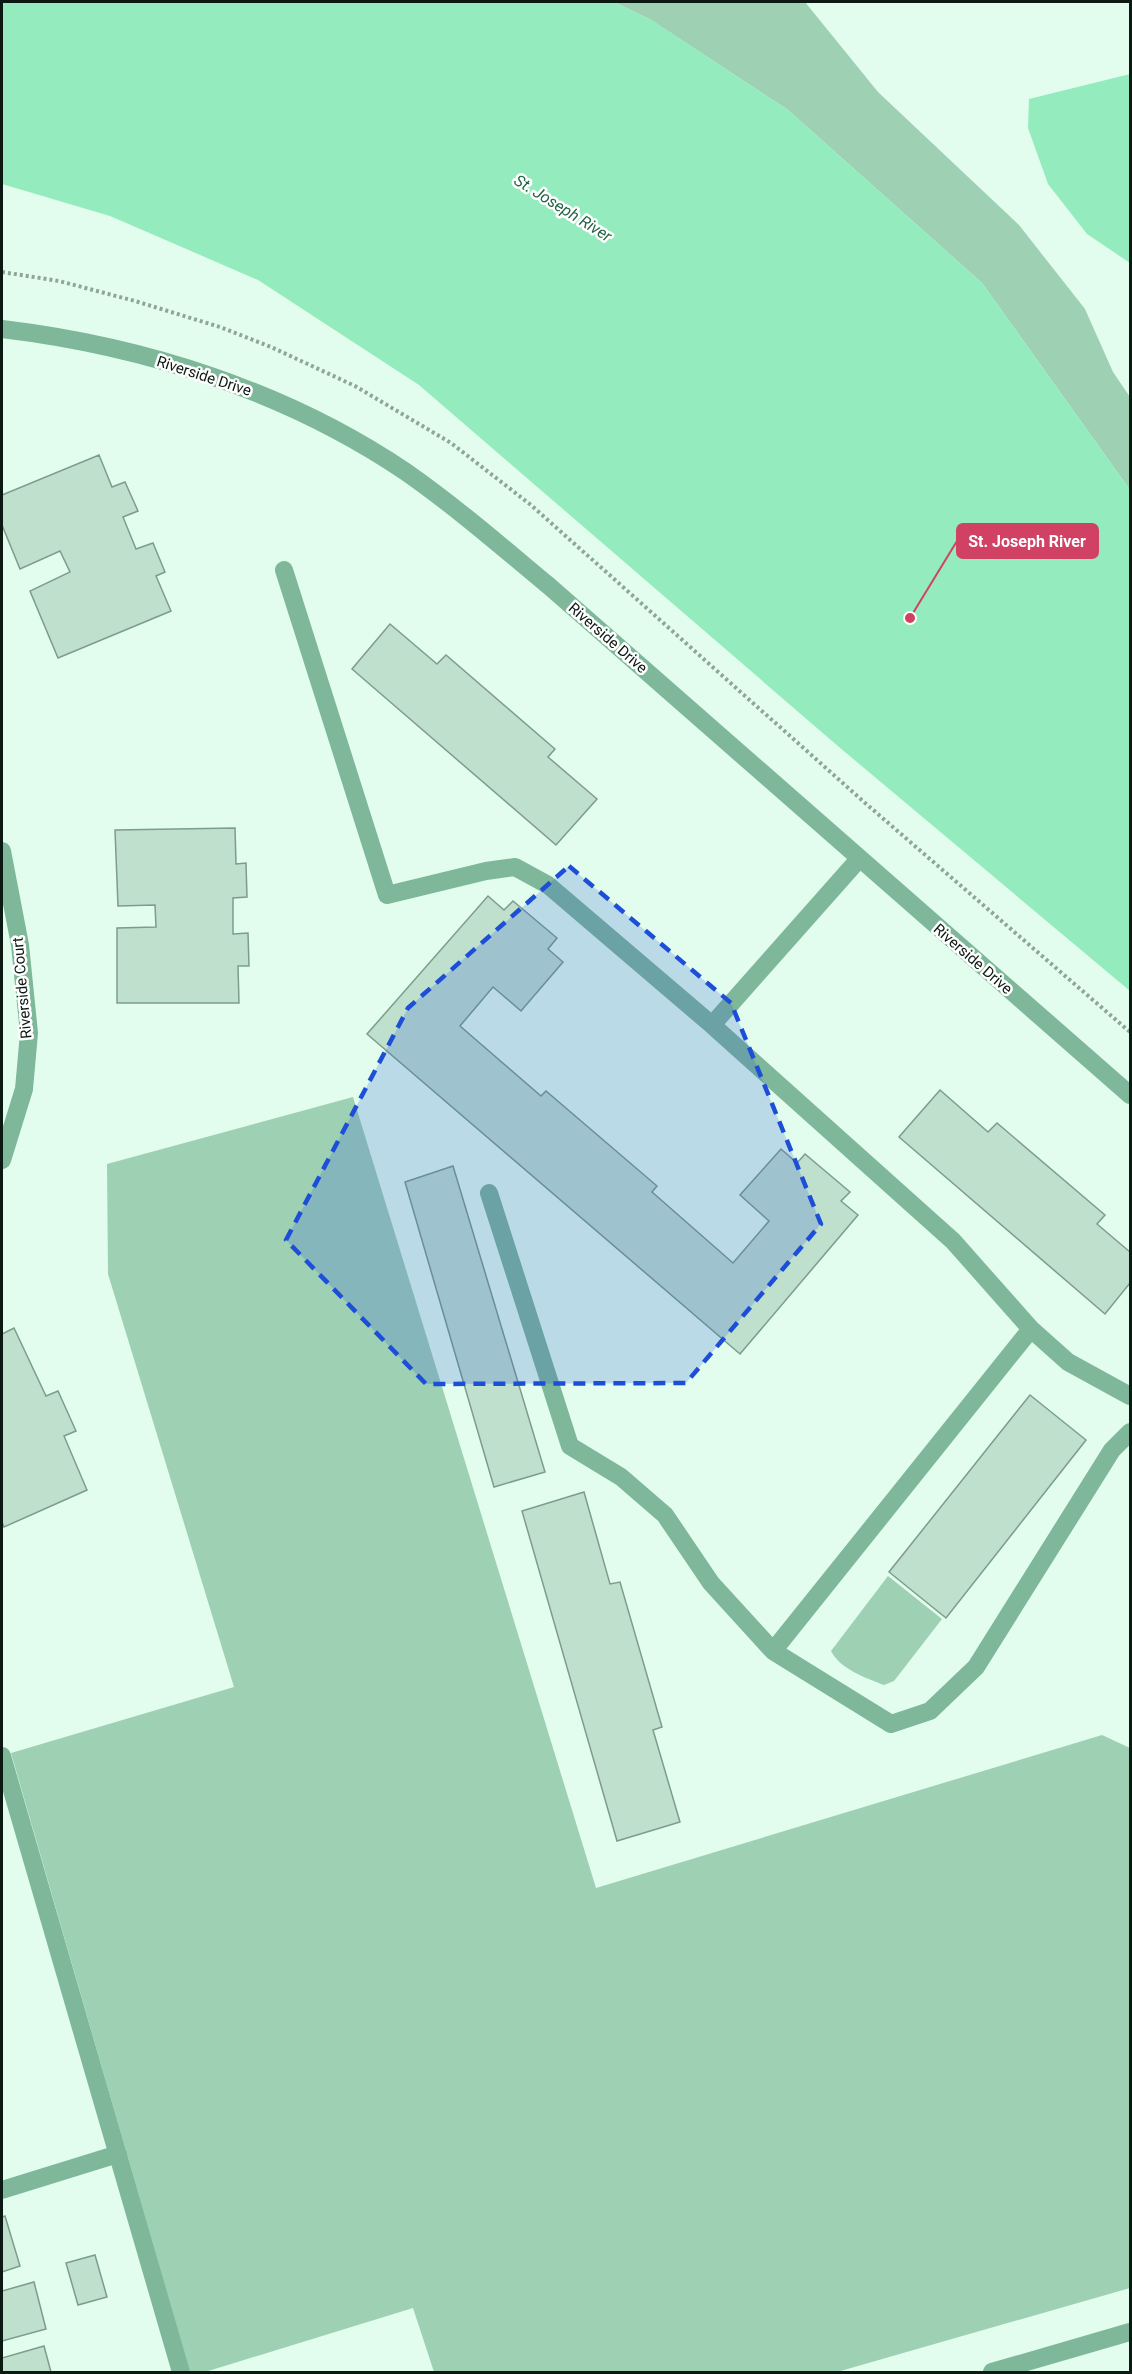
<svg xmlns="http://www.w3.org/2000/svg" width="1132" height="2374" font-family="Roboto,sans-serif">
	<style>
		.green { fill: #9ed0b4 }
		.water { fill: #94ecbe }
		.building { fill: #bee0cd; stroke: #7d9d8b; stroke-width: 1.5 }
		.lines { fill: none; stroke-linecap: round; stroke-linejoin: round }
		.path { stroke: #8fa598; stroke-width: 4; stroke-dasharray: 3 3; stroke-linecap: butt }
		.minor { stroke: #7eb799; stroke-width: 18 }
		.marked { fill: #1d4ed8; fill-opacity: 0.2; stroke: #1d4ed8; stroke-width: 4.5; stroke-dasharray: 12 8; stroke-linejoin: round }
		.labels { text-anchor: middle; dominant-baseline: central; stroke-width: 5; stroke-linejoin: round; paint-order: stroke }
		.street-label { font-size: 15px; fill: #0c1912; stroke: #fff }
		.water-label { font-size: 16px; font-style: italic; fill: #236447; stroke: #fff }
		.leader { fill: none; stroke: #d04163; stroke-width: 2 }
		.callout-dot { fill: #d04163; stroke: #fff; stroke-width: 2 }
		.callout { fill: #d04163; stroke: #d04163; stroke-width: 2 }
		.callout-label { font-size: 16px; text-anchor: middle; font-weight: bold; fill: #fff }
	</style>
	<rect width="100%" height="100%" fill="#e2fded"/>
	<path class="green" d="M 614,2 L 805,2 L 878,92 L 1019,225 L 1085,309 L 1113,372 L 1130,397 L 1130,490 L 982,283 L 788,110 L 651,20 Z
		M 353,1097 L 596,1888 L 1102,1735 L 1130,1748 L 1130,2288 L 837,2372 L 434,2372 L 413,2308 L 205,2372 L 190,2372 L 11,1753 L 234,1687 L 108,1274 L 107,1164 Z
		M 888,1576 L 942,1619 L 894,1681 L 884,1685 C 866,1678 840,1669 831,1651 Z"/>
	<path class="water" d="M 2,2 L 614,2 L 651,20 L 788,110 L 982,283 L 1130,490 L 1130,991 L 839,747 L 419,385 L 258,280 L 110,216 L 2,184 Z
		M 1130,74 L 1130,73 L 1130,263 L 1087,234 L 1048,184 L 1028,128 L 1029,99 Z"/>
	<path class="building" d="M 99,455 L 112,487 L 125,482 L 138,511 L 123,517 L 136,549 L 153,543 L 165,572 L 156,576 L 171,611 L 58,658 L 30,591 L 70,572 L 60,551 L 20,569 L 2,525 L 2,495 Z
		M 390,624 L 437,664 L 446,655 L 555,749 L 548,757 L 597,799 L 556,845 L 352,669 Z
		M 235,828 L 236,864 L 246,863 L 247,897 L 233,898 L 233,934 L 248,933 L 249,966 L 238,966 L 239,1003 L 117,1003 L 117,928 L 156,927 L 155,905 L 118,906 L 115,830 Z
		M 488,896 L 504,910 L 513,901 L 557,938 L 548,949 L 563,962 L 521,1011 L 493,987 L 460,1026 L 541,1096 L 546,1091 L 657,1186 L 652,1192 L 733,1263 L 769,1221 L 740,1195 L 781,1149 L 797,1163 L 805,1154 L 850,1192 L 841,1201 L 858,1215 L 740,1354 L 367,1034 Z
		M 940,1090 L 988,1132 L 997,1123 L 1105,1215 L 1097,1224 L 1130,1252 L 1130,1283 L 1105,1314 L 899,1137 Z
		M 453,1166 L 545,1472 L 494,1487 L 405,1182 Z
		M 14,1328 L 46,1396 L 58,1391 L 76,1431 L 64,1436 L 87,1490 L 4,1527 L 2,1522 L 2,1334 Z
		M 1030,1395 L 1086,1440 L 946,1618 L 889,1572 Z
		M 584,1492 L 610,1584 L 620,1582 L 662,1727 L 653,1730 L 680,1822 L 617,1841 L 522,1511 Z
		M 5,2216 L 20,2266 L 2,2272 L 2,2217 Z
		M 95,2255 L 107,2297 L 78,2305 L 66,2263 Z
		M 34,2282 L 46,2329 L 2,2341 L 2,2291 Z
		M 44,2346 L 51,2372 L 2,2372 L 2,2358 Z"/>
	<g class="lines">
		<path class="path" d="M 2,272 L 59,281 L 135,301 L 220,327 L 271,347 L 355,386 L 451,443 L 531,505 L 864,802 L 1130,1032"/>
		<path class="minor" d="M 2,329 C 144,346 286,391 406,472 C 456,507 502,547 549,586 L 1130,1095
			M 284,570 L 387,895 L 486,871 L 515,867 L 548,885 L 712,1025 L 859,859
			M 2,851 L 20,945 L 29,1033 L 24,1089 L 2,1160
			M 489,1193 L 570,1446 L 621,1477 L 665,1515 L 711,1583 L 773,1651 L 1031,1329 L 953,1241 L 712,1025
			M 1031,1329 L 1068,1362 L 1130,1396
			M 773,1651 L 891,1724 L 930,1711 L 976,1667 L 1112,1450 L 1130,1432
			M 2,1756 L 181,2372
			M 2,2190 L 118,2154
			M 992,2372 L 1130,2332"/>
	</g>
	<path class="marked" d="M 569,866 L 731,1003 L 821,1224 L 686,1383 L 426,1384 L 286,1240 L 408,1008 Z"/>
	<g class="labels">
		<g class="street-label">
			<text transform="translate(204 376) rotate(18)">Riverside Drive</text>
			<text transform="translate(608 638) rotate(41)">Riverside Drive</text>
			<text transform="translate(973 959) rotate(41)">Riverside Drive</text>
			<text transform="translate(22 988) rotate(-95)">Riverside Court</text>
		</g>
		<g class="water-label">
			<text transform="translate(563 208) rotate(32)">St. Joseph River</text>
		</g>
	</g>
	<path class="leader" d="M910 618L957 541"/>
	<circle class="callout-dot" cx="910" cy="618" r="6"/>
	<rect class="callout" x="957" y="524" width="141" height="34" rx="6"/>
	<g class="callout-label">
		<text x="1027" y="547">St. Joseph River</text>
	</g>
	<rect width="1132" height="2374" fill="none" stroke="#0c1912" stroke-width="6"/>
</svg>
